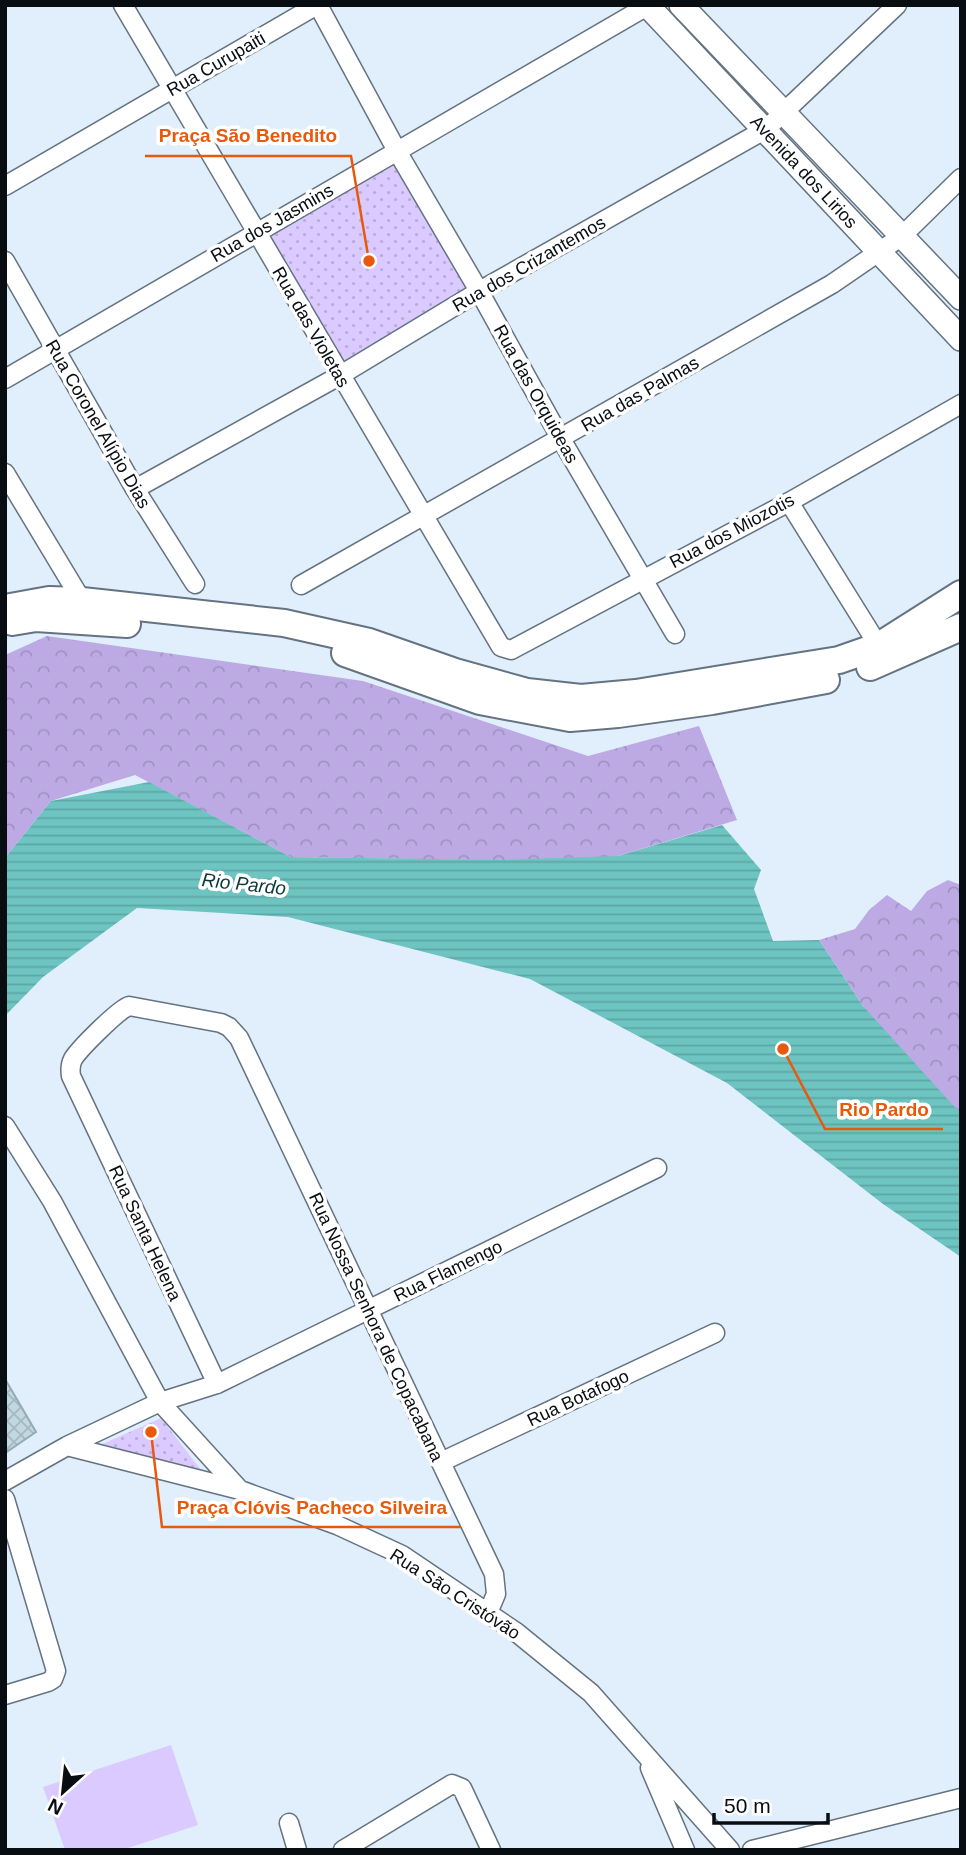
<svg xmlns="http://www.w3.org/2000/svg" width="966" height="1855" font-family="Arial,sans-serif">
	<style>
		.grass { fill: url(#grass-dots) }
		.forest { fill: url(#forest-crowns) }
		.pitch { fill: #dacaff }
		.water { fill: url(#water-rules) }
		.building { fill: url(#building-cross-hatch); stroke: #94abb3; stroke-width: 2 }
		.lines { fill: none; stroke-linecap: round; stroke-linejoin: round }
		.minor-casing { stroke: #647381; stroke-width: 21 }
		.tertiary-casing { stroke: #647381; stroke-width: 26 }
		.secondary-casing { stroke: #647381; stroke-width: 30 }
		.minor { stroke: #fff; stroke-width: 18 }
		.tertiary { stroke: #fff; stroke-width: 23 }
		.secondary { stroke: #fff; stroke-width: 26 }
		.labels { text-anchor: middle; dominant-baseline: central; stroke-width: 7; stroke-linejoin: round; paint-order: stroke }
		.street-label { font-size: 18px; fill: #080d12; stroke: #fff }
		.water-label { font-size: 19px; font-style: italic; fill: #0e3837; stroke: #fff }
		.leader { fill: none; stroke: #e8590c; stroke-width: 2.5 }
		.callout-dot { fill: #e8590c; stroke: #fff; stroke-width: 2.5 }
		.callout-label { font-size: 19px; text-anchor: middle; font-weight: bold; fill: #e8590c; stroke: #fff; stroke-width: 7; stroke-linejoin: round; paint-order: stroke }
	</style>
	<defs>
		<pattern id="grass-dots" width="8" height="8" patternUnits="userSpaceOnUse" patternTransform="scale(1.75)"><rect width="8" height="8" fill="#dacaff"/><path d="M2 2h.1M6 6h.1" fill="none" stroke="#baacda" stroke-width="1.8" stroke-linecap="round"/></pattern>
		<pattern id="forest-crowns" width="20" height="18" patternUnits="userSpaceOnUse" patternTransform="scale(1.75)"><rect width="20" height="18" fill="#bdaae4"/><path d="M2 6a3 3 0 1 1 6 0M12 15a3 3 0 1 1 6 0" fill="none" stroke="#a191c3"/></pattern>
		<pattern id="water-rules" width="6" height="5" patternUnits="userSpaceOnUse" patternTransform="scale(1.75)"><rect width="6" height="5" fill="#6dc4c1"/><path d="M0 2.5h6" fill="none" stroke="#5da7a5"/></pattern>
		<pattern id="building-cross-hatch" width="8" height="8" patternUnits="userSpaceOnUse" patternTransform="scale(1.75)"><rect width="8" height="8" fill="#c0d8e0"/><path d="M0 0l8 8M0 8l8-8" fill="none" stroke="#a4b8bf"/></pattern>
	</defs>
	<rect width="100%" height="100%" fill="#e1effc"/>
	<path class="grass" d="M 399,155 L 483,289 L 339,376 L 256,233 Z
		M 161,1418 L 201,1470 L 98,1446 Z"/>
	<path class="forest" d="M 47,636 L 363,681 L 588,756 L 699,726 L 737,820 L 598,862 L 291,857 L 135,775 L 51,801 L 5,858 L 5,655 Z
		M 948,880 L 961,885 L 961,1114 L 890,1041 L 863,1006 L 819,940 L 855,929 L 869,910 L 887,895 L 911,911 L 927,891 Z"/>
	<path class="pitch" d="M 171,1745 L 198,1825 L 122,1850 L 65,1850 L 43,1787 Z"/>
	<path class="water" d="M 149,782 L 291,857 L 504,860 L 618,856 L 722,825 L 761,870 L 754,889 L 773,941 L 819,940 L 863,1006 L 961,1114 L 961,1257 L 883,1204 L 727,1083 L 530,979 L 288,917 L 137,908 L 43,977 L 5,1016 L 5,858 L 51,801 Z"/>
	<path class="building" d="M 5,1379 L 36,1432 L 5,1453 Z"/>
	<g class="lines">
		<g class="minor-casing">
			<path id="minor" d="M 123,5 L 501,647 L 511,650 L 789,502 L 961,404
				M 318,5 L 397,151 L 479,291 L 561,439 L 675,634
				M 5,186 L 317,5
				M 5,261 L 135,489 L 195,584
				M 5,379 L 649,5
				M 5,473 L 82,601
				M 135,489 L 339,376 L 483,289 L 766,129 L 897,5
				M 789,502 L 883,653
				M 301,585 L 832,284 L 902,236 L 961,178
				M 5,1126 L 52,1201 L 160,1402 L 240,1490
				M 217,1384 L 71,1076 C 70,1070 70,1065 73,1059 C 80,1048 118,1010 129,1006 L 221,1023 L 229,1027 L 239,1038 L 494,1574 L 496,1594 L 488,1613
				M 67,1446 L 240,1490 L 337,1525 L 402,1555 L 516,1632 L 591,1693 L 730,1850
				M 441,1462 L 715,1333
				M 5,1481 L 67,1446 L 160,1402 L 217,1384 L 657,1168
				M 5,1499 L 56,1671 L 53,1679 L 48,1682 L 5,1695
				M 650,1768 L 685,1850
				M 289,1823 L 297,1850
				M 343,1850 L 452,1784 L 462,1788 L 491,1850
				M 752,1850 L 961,1798"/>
		</g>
		<g class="tertiary-casing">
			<g id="tertiary">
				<path id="s1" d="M 647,5 L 961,339"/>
				<path d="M 681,5 L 961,298"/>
			</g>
		</g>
		<g class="secondary-casing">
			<path id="secondary" d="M 5,608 L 49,600 L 82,601 L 284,623 L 369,642 L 455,672 L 527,692 L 581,698 L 636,693 L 839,660 L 879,646 L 961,594
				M 12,622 L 36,618 L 127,624
				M 345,653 L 480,701 L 570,718 L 618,714 L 712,701 L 826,680
				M 870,667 L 961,627"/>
		</g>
		<use href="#minor" class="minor"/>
		<use href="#tertiary" class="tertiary"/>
		<use href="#secondary" class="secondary"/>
	</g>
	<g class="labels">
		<g class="street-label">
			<text transform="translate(216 64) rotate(-30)">Rua Curupaiti</text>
			<text stroke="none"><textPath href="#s1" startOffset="229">Avenida dos Lirios</textPath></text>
			<text transform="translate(272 223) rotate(-30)">Rua dos Jasmins</text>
			<text transform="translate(529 264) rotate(-30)">Rua dos Crizantemos</text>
			<text transform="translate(311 327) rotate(60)">Rua das Violetas</text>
			<text transform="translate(536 394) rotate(61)">Rua das Orquideas</text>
			<text transform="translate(640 394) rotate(-30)">Rua das Palmas</text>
			<text transform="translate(98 424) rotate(60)">Rua Coronel Alípio Dias</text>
			<text transform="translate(732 531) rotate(-28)">Rua dos Miozotis</text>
			<text transform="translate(145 1233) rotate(65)">Rua Santa Helena</text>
			<text transform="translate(448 1271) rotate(-26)">Rua Flamengo</text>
			<text transform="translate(376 1327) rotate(65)">Rua Nossa Senhora de Copacabana</text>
			<text transform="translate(578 1398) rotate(-25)">Rua Botafogo</text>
			<text transform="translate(455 1594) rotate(33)">Rua São Cristóvão</text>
		</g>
		<g class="water-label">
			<text transform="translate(244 884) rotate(6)">Rio Pardo</text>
		</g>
	</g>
	<path class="leader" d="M369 261L351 156H145M783 1049L825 1129H943M151 1432L162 1527H461"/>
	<g class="callout-dot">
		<circle cx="369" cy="261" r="7"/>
		<circle cx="783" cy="1049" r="7"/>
		<circle cx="151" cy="1432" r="7"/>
	</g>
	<g class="callout-label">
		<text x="248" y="142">Praça São Benedito</text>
		<text x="884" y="1116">Rio Pardo</text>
		<text x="312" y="1514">Praça Clóvis Pacheco Silveira</text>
	</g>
	<rect width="966" height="1855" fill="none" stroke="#080d12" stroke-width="14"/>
	<g transform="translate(63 1792) rotate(207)" stroke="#ffffff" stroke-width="5" paint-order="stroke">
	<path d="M0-5L12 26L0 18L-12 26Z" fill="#080d12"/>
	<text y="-10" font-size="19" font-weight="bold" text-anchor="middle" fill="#080d12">N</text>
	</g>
	<path d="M714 1813v10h114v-10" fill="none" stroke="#080d12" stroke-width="3.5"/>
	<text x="724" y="1813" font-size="21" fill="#080d12" stroke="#ffffff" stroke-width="5" paint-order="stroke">50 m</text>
</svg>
